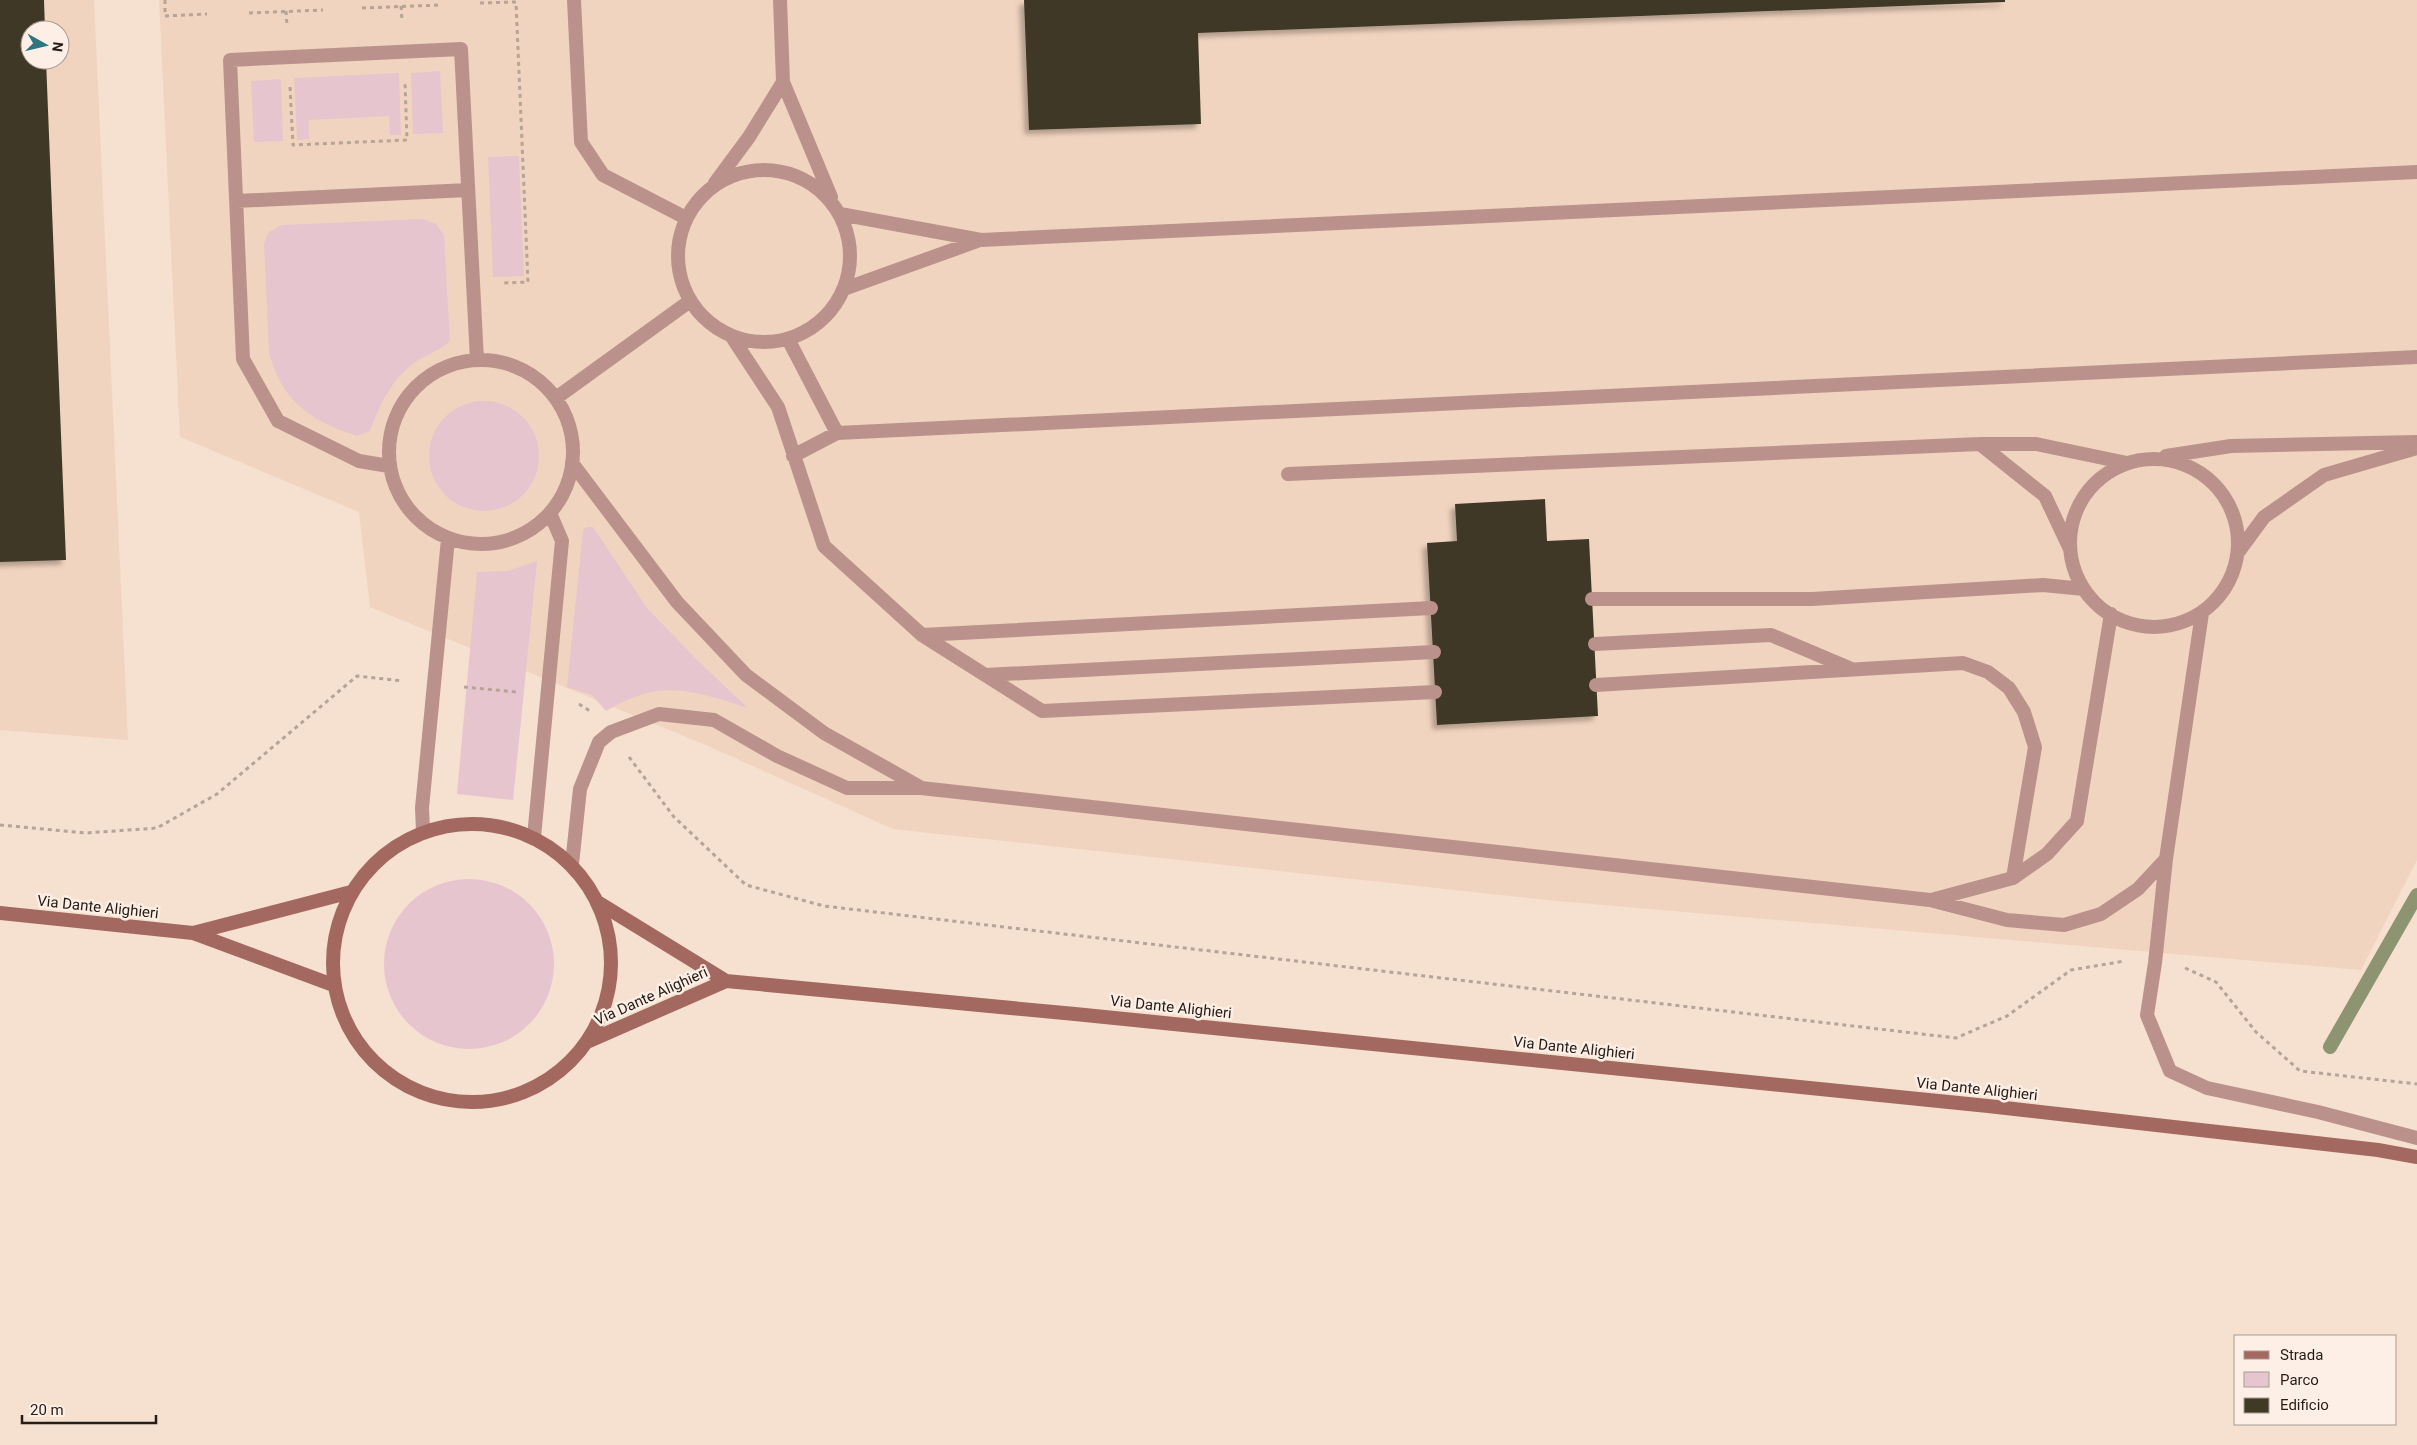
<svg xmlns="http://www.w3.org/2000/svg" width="2417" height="1445" font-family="Roboto,sans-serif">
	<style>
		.built { fill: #f1d4bf; fill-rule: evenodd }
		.green { fill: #e6c5ce }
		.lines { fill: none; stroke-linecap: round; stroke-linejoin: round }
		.stream { stroke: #8c9471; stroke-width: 14 }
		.building { fill: #403926; filter: url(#shadow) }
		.path { stroke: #b5a497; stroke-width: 3; stroke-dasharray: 4 4; stroke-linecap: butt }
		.service { stroke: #ba928b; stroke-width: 14 }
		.secondary { stroke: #a36960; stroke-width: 14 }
		.labels { text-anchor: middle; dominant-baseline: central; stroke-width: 5; stroke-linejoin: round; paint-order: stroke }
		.street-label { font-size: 15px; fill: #251d17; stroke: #fdefe5 }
	</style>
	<defs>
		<filter id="shadow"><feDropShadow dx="-4.5" dy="4.5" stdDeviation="2.5" flood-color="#0004"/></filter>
	</defs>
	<rect width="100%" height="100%" fill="#f6e0d0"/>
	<path class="built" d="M 0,0 L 94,0 L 128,740 L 0,730 ZM 30,30 L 60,30 L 60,60 L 30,60 Z
		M 159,0 L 2417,0 L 2417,860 L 2361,970 L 1557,901 L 893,829 L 708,746 L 370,607 L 359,512 L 180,437 Z"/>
	<path class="green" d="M 440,71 L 443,133 L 413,134 L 411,73 Z
		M 399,73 L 401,135 L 390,135 L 389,116 L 309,120 L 309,139 L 297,140 L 294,78 Z
		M 281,79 L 283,141 L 254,142 L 251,81 Z
		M 519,156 L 524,276 L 493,277 L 488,157 Z
		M 423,219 L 436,224 L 444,235 L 450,341 C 440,350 428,354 417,361 C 392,378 380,404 370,431 L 357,436 C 311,421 281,401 269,352 L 264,243 L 269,232 L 282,225 Z
		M429 456a55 55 0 1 1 110 0a55 55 0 1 1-110 0Z
		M 587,527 L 593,527 L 647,608 L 697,660 L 748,708 C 691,690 661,678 606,711 L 592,695 L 567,687 L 583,530 Z
		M 537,561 L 513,800 L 457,794 L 477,572 L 508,571 Z
		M384 964a85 85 0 1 1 170 0a85 85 0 1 1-170 0Z"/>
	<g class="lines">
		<path class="stream" d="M 2330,1047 L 2417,895"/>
	</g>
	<path class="building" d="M 0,0 L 44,0 L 45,30 L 30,30 L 30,60 L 46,60 L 66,560 L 0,562 Z
		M 1024,0 L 2005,0 L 2005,2 L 1198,33 L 1201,124 L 1029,130 Z
		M 1545,499 L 1547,541 L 1589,539 L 1598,716 L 1437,725 L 1427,543 L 1457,541 L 1455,504 Z"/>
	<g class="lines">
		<path class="path" d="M 165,0 L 165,16 L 207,14
			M 480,3 L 516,2 L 528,282 L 504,283
			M 401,6 L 402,21
			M 362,8 L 440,5
			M 286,11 L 287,26
			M 249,13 L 323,10
			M 290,87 L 293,145 L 407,140 L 405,83
			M 464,687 L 517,692
			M 579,704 L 590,711
			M 629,757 L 674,817 L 746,885 L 824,906 L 1956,1038 L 2007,1016 L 2071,970 L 2125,961
			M 0,825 L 86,833 L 157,828 L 217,794 L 357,676 L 403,681
			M 2185,968 L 2216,982 L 2256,1032 L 2300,1071 L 2417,1084"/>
		<path class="service" d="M 574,0 L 581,142 L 603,175 L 686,218
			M 780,0 L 783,82 L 831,197
			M678 256a86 86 0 1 1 172 0a86 86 0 1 1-172 0Z
			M 715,183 L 749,137 L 783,82
			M 237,201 L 468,190
			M 840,214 L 981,240 L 2417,172
			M 844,289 L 980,240
			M 732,337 L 778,407 L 824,546 L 922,635 L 1042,711 L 1435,692
			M 788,339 L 837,433 L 2417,357
			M389 452a92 92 0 1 1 184 0a92 92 0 1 1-184 0Z
			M 556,398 L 690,301
			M 1980,444 L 2045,496 L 2070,549
			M 793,456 L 837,433
			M 2166,456 L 2231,446 L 2417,442
			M2070 543a84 84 0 1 1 168 0a84 84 0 1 1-168 0Z
			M 572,463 L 677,602 L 746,675 L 824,733 L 920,787
			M 389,466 L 359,461 L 278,421 L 243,359 L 230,60 L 461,49 L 477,360
			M 1288,474 L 1980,444 L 2036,444 L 2127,463
			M 2239,551 L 2264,517 L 2324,475 L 2417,448
			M 1592,599 L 1812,599 L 2043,585 L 2084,589
			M 922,635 L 1431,608
			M 1595,644 L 1771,635 L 1849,668
			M 985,675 L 1434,652
			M 1596,685 L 1963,663 L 1988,672 L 2009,688 L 2024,712 L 2035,747 L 2013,878
			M 423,831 L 422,808 L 448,539
			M 534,837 L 562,541 L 550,513
			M 2166,859 L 2155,963 L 2147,1015 L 2170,1071 L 2207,1088 L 2318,1112 L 2417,1138
			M 572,864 L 580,789 L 599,742 L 611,732 L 659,714 L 714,720 L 777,756 L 847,788 L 921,788 L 1930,900 L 2007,920 L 2064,925 L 2101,914 L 2138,889 L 2166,859 L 2202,613
			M 1931,900 L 2013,878 L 2047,854 L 2077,821 L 2111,614"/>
		<path class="secondary" d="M333 963a139 139 0 1 1 278 0a139 139 0 1 1-278 0Z
			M 599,903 L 726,981 L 1075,1014 L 1988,1106 L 2378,1150 L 2417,1157
			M 0,913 L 193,933 L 333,985
			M 193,933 L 351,892
			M 589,1041 L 726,981"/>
	</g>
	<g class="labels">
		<g class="street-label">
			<text transform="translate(98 907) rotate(6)">Via Dante Alighieri</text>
			<text transform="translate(651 996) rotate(-24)">Via Dante Alighieri</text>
			<text transform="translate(1171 1007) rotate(6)">Via Dante Alighieri</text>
			<text transform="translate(1574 1048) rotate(6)">Via Dante Alighieri</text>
			<text transform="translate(1977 1089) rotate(6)">Via Dante Alighieri</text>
		</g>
	</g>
	<rect x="2234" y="1335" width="162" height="90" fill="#fdefe5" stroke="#a79b93"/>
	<rect x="2244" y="1351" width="25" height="8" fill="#a36960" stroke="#a79b93"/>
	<text x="2280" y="1360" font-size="15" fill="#251d17">Strada</text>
	<rect x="2244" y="1372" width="25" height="15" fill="#e6c5ce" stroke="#a79b93"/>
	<text x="2280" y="1385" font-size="15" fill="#251d17">Parco</text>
	<rect x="2244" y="1398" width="25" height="15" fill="#403926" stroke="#a79b93"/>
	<text x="2280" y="1410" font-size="15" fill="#251d17">Edificio</text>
	<g transform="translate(45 45) rotate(98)"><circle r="24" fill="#fdefe5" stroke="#a79b93"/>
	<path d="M0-4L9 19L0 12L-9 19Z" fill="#2e7680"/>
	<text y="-8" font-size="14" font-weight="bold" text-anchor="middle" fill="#251d17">N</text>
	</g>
	<path d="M22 1415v8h134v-8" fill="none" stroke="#251d17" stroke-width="2.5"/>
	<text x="30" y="1415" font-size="15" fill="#251d17" stroke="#fdefe5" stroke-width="4" paint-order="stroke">20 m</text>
</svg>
